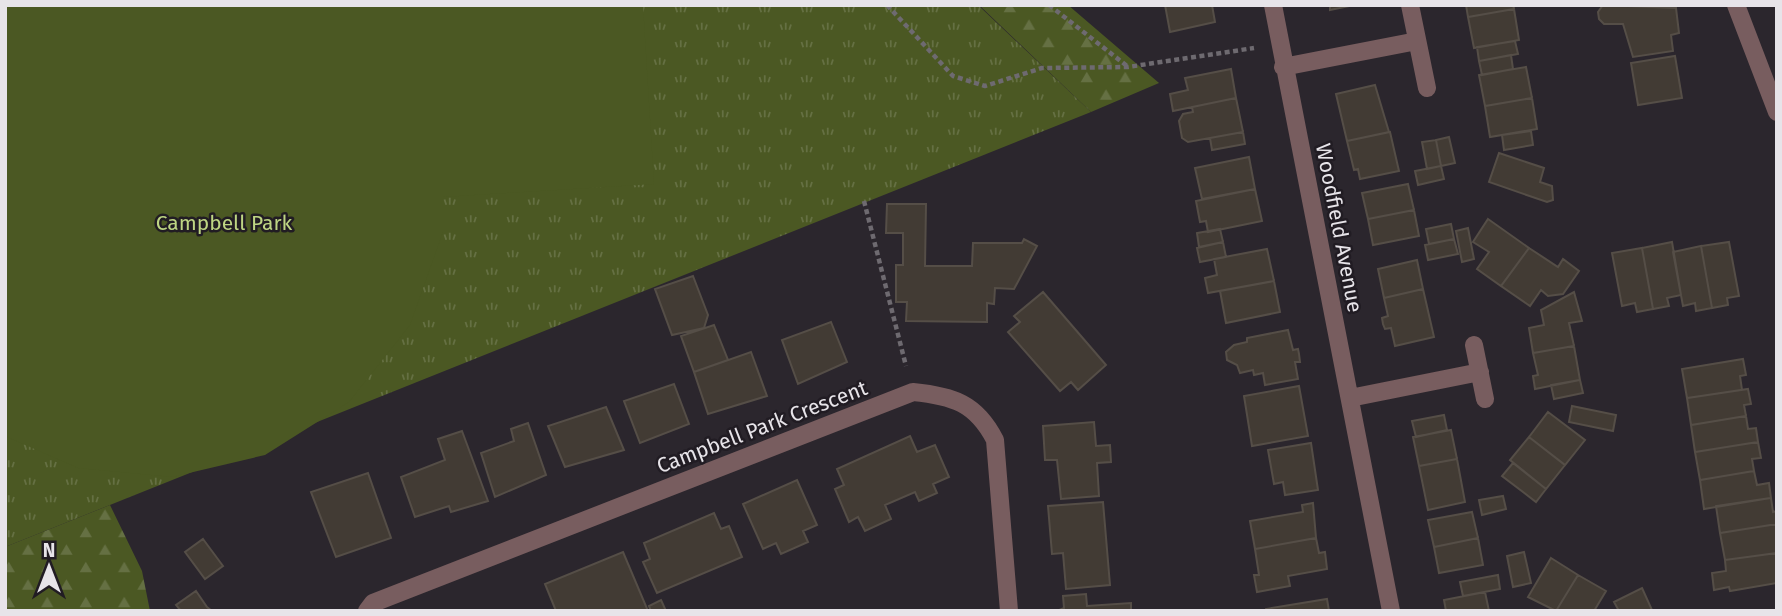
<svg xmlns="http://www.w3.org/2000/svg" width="1782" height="616" font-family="'Fira Sans',sans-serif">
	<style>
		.forest { fill: url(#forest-firs) }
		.park { fill: url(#park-tufts) }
		.garden { fill: #4b5823 }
		.building { fill: #423b34; stroke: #554e47; stroke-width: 2 }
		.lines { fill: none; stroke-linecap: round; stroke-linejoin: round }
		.path { stroke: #6e6a70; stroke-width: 4.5; stroke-dasharray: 5 3.5; stroke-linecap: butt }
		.street { stroke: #785d5f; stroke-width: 18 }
		.labels { text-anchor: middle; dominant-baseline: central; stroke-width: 5; stroke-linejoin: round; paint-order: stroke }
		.park-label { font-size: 21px; fill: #bed583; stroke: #211c23 }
		.street-label { font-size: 21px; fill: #e7e4e9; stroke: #211c23 }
	</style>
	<defs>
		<pattern id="forest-firs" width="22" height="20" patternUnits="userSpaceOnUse" patternTransform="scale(1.75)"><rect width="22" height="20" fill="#4b5823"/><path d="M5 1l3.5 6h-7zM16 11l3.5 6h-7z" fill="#657043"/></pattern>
		<pattern id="park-tufts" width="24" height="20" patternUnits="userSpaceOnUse" patternTransform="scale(1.75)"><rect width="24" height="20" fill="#4b5823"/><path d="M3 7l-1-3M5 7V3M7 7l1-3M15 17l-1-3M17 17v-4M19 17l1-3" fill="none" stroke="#657043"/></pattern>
	</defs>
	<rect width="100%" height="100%" fill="#2b262d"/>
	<path class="forest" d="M 979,5 L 1068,5 L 1159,83 L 1091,112 Z
		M 110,505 L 142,571 L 150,611 L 5,611 L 5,547 Z"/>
	<path class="park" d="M 5,5 L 978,5 L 1091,112 L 5,547 Z"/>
	<path class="garden" d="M 5,5 L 643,5 L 654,184 L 443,197 L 443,232 L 410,325 L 349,402 L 265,455 L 172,477 L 78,468 L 5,436 Z"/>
	<path class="building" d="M 1165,5 L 1212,5 L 1215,22 L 1170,32 Z
		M 1330,5 L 1354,5 L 1330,10 Z
		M 1466,5 L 1513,5 L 1514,9 L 1468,17 Z
		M 1603,5 L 1676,8 L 1679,33 L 1671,35 L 1673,51 L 1633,57 L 1623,24 L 1604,24 L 1599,19 L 1598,12 Z
		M 1514,9 L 1519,40 L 1474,48 L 1468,17 Z
		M 1515,41 L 1518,54 L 1479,61 L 1477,47 Z
		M 1511,55 L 1513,69 L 1482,75 L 1479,61 Z
		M 1675,56 L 1682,98 L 1638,105 L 1631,63 Z
		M 1526,67 L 1532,98 L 1485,106 L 1479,75 Z
		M 1231,69 L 1236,98 L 1173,111 L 1170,94 L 1188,90 L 1185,78 Z
		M 1375,85 L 1389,132 L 1347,141 L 1336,94 Z
		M 1236,98 L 1243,132 L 1188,142 L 1182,138 L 1179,121 L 1183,114 L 1193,112 L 1192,107 Z
		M 1532,98 L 1537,129 L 1490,137 L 1485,106 Z
		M 1531,131 L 1533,145 L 1504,150 L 1502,135 Z
		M 1243,132 L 1245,144 L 1212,150 L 1210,138 Z
		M 1390,132 L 1399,171 L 1360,179 L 1358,169 L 1354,170 L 1347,141 Z
		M 1449,137 L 1455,163 L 1441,166 L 1436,140 Z
		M 1436,140 L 1441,166 L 1427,169 L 1422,142 Z
		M 1499,153 L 1544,168 L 1540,182 L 1552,186 L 1553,200 L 1547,202 L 1489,182 Z
		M 1249,157 L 1255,189 L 1202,199 L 1195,168 Z
		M 1441,166 L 1444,179 L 1418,185 L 1415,171 Z
		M 1408,184 L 1414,210 L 1368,219 L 1362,193 Z
		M 1255,189 L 1262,221 L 1208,232 L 1206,221 L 1200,222 L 1196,201 Z
		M 887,204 L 926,204 L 925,266 L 972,266 L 973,243 L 1022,243 L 1024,239 L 1037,246 L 1014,289 L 995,288 L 994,304 L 987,303 L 987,322 L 906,321 L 907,302 L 896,302 L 896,265 L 903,265 L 903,233 L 886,233 Z
		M 1414,210 L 1419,236 L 1373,245 L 1368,219 Z
		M 1488,219 L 1529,248 L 1501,286 L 1477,269 L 1489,252 L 1473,242 Z
		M 1451,224 L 1454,239 L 1429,244 L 1426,229 Z
		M 1468,228 L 1474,259 L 1462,262 L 1456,231 Z
		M 1220,229 L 1223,242 L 1199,247 L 1197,233 Z
		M 1454,239 L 1458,254 L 1428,260 L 1425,245 Z
		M 1223,242 L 1226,257 L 1200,262 L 1197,248 Z
		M 1672,242 L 1681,295 L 1667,298 L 1669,306 L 1653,309 L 1642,248 Z
		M 1729,242 L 1739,296 L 1727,298 L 1728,305 L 1712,308 L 1701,246 Z
		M 1701,246 L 1712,308 L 1696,311 L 1695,303 L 1683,306 L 1673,252 Z
		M 1529,248 L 1558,267 L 1563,259 L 1579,271 L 1563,294 L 1548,296 L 1541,290 L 1530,306 L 1501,286 Z
		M 1642,248 L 1653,309 L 1637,312 L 1635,303 L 1622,306 L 1612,253 Z
		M 1267,249 L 1274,281 L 1208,293 L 1205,278 L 1217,275 L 1214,259 Z
		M 1417,260 L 1423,289 L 1384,298 L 1378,269 Z
		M 693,276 L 708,315 L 704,328 L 672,335 L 655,289 Z
		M 1274,281 L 1280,312 L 1226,323 L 1220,291 Z
		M 1423,289 L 1434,337 L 1395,346 L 1391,328 L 1385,329 L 1383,324 L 1382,318 L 1388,316 L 1384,298 Z
		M 1043,292 L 1106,365 L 1078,390 L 1071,382 L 1060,391 L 1008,332 L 1020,322 L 1014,316 Z
		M 1574,292 L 1582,321 L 1569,323 L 1574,346 L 1533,353 L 1529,328 L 1544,325 L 1541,310 Z
		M 831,322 L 847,362 L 798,384 L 782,340 Z
		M 714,325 L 728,360 L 694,372 L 681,336 Z
		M 1288,330 L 1293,350 L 1298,349 L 1299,354 L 1300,362 L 1295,362 L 1298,379 L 1265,385 L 1263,373 L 1254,375 L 1253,370 L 1240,373 L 1237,365 L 1227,360 L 1226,352 L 1234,345 L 1247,342 L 1247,338 Z
		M 1574,346 L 1580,380 L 1535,389 L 1533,376 L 1538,375 L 1533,353 Z
		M 751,352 L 767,396 L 708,414 L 694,372 Z
		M 1743,359 L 1746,375 L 1740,376 L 1742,390 L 1687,398 L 1682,369 Z
		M 1580,380 L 1583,393 L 1554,399 L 1551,385 Z
		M 674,384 L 689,424 L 640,443 L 624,401 Z
		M 1299,386 L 1308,436 L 1252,446 L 1244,396 Z
		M 1748,389 L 1751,404 L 1744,405 L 1746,416 L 1691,425 L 1687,398 Z
		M 1572,406 L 1616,415 L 1613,431 L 1569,422 Z
		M 606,407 L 624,450 L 565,467 L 548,426 Z
		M 1548,412 L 1585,440 L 1565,465 L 1529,437 Z
		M 1444,415 L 1447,430 L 1416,437 L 1412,421 Z
		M 1746,416 L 1748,429 L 1756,428 L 1758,442 L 1695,452 L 1691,425 Z
		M 1094,422 L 1096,446 L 1110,445 L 1111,462 L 1097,463 L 1099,496 L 1061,499 L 1057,460 L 1045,460 L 1043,426 Z
		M 528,423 L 546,475 L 495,497 L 481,453 L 514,441 L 511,429 Z
		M 1451,430 L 1457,459 L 1419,466 L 1413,437 Z
		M 462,431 L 488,501 L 451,512 L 449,506 L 415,517 L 401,477 L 445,460 L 438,439 Z
		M 910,436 L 917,452 L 935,445 L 949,477 L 933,484 L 937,493 L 919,501 L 915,492 L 885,505 L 891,519 L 865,531 L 858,517 L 849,522 L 835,489 L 844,485 L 837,469 Z
		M 1529,437 L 1565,465 L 1546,489 L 1510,460 Z
		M 1758,442 L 1761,458 L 1752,459 L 1754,471 L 1700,480 L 1695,452 Z
		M 1311,443 L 1318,490 L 1285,495 L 1283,482 L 1274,484 L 1268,450 Z
		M 1457,459 L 1465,502 L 1428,510 L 1419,466 Z
		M 1513,463 L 1546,489 L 1536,502 L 1502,476 Z
		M 1754,471 L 1757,485 L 1769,483 L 1771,498 L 1704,509 L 1700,480 Z
		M 368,473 L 391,538 L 336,557 L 311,492 Z
		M 797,480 L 817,525 L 803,531 L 808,542 L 781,554 L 776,543 L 763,549 L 743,504 Z
		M 1503,496 L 1506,509 L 1482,515 L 1479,500 Z
		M 1771,498 L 1773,512 L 1777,511 L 1777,524 L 1720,533 L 1716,506 Z
		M 1103,502 L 1110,585 L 1066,589 L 1063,553 L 1052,554 L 1048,506 Z
		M 1313,503 L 1316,538 L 1255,549 L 1250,521 L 1303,512 L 1302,505 Z
		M 1472,512 L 1478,538 L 1434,547 L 1428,520 Z
		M 714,513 L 721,529 L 729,526 L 742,557 L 657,593 L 643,562 L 650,559 L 644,543 Z
		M 1777,524 L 1777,553 L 1725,560 L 1720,533 Z
		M 1316,538 L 1319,553 L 1325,552 L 1327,569 L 1288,576 L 1290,586 L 1257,592 L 1254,575 L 1259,575 L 1255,549 Z
		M 1478,538 L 1483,565 L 1439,573 L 1434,547 Z
		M 203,539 L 223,566 L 205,579 L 185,552 Z
		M 623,552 L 648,611 L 556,611 L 545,584 Z
		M 1524,552 L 1531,583 L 1513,587 L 1507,556 Z
		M 1777,553 L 1777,583 L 1730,591 L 1729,587 L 1714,590 L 1712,573 L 1726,571 L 1725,560 Z
		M 1551,558 L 1578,575 L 1556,611 L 1528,597 Z
		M 1498,575 L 1500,589 L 1463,596 L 1460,582 Z
		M 1578,575 L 1606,591 L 1594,611 L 1556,611 Z
		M 1642,588 L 1652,610 L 1619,611 L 1614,602 Z
		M 196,591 L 207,607 L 212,611 L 181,611 L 176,605 Z
		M 1485,592 L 1489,611 L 1446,611 L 1444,600 Z
		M 1086,594 L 1087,606 L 1131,603 L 1131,611 L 1057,611 L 1064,608 L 1063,596 Z
		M 1327,599 L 1329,611 L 1266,611 L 1266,609 Z
		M 661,600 L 666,611 L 651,611 L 649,606 Z"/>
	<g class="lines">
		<path class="path" d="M 887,5 L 953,76 L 985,86 L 1042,68 L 1128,67 L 1254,48
			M 1049,5 L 1127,66
			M 864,201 L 906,366"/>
		<path class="street" d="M 1273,5 L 1391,611
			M 1410,5 L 1427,88
			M 1736,5 L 1777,112
			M 1283,67 L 1417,41
			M 1474,345 L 1485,399
			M 1350,398 L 1480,372
			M 367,611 L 373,603 L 913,392 C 953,396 976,403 995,440 L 1009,611"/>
	</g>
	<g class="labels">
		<g class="park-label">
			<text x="224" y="223">Campbell Park</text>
		</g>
		<g class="street-label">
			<text transform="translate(1339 228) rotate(79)">Woodfield Avenue</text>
			<text transform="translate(762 427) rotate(-21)">Campbell Park Crescent</text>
		</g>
	</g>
	<rect width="1782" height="616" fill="none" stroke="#e7e4e9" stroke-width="14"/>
	<g transform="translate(49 567)" stroke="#211c23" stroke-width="5" paint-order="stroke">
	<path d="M0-5L12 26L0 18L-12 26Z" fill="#e7e4e9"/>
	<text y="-10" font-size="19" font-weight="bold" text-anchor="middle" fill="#e7e4e9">N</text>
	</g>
</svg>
